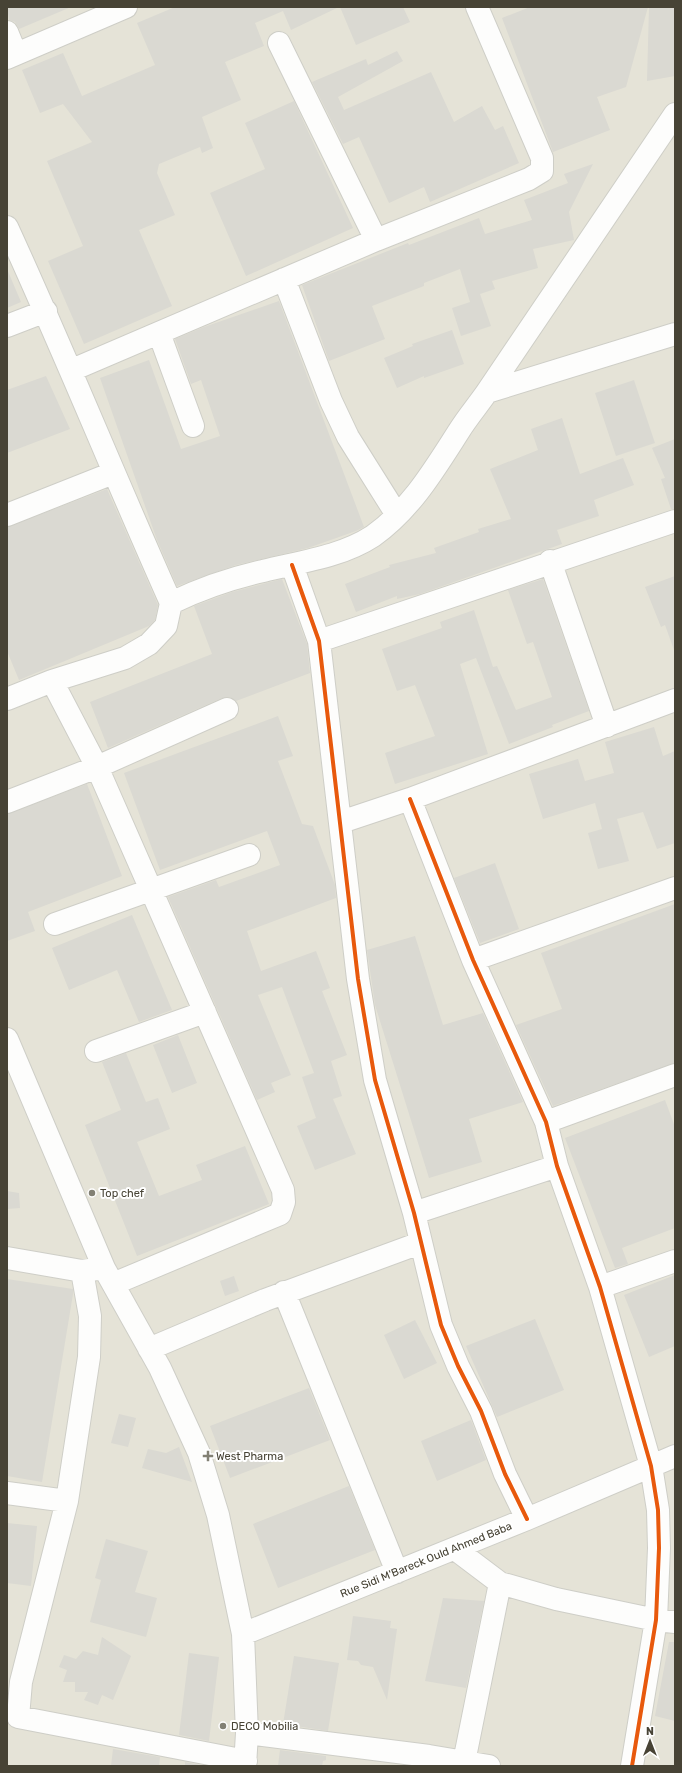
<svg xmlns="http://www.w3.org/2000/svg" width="682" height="1773" font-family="Rubik,sans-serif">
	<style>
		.residential { fill: #e5e3d7 }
		.building { fill: #dad9d2 }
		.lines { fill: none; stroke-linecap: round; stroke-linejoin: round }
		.minor-casing { stroke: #cecec7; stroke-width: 24 }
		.minor { stroke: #fdfdfc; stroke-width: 22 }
		.cycleway-casing { stroke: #fff; stroke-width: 6 }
		.cycleway { stroke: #e8590c; stroke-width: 4 }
		.poi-dot { fill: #828074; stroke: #fff; stroke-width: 1.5 }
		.labels { text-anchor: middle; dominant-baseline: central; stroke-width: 4; stroke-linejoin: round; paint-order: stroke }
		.poi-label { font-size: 11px; fill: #474335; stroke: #fff; text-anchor: start }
		.street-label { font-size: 11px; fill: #474335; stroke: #fff }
	</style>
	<rect width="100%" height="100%" fill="#f0f0ea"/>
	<path class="residential" d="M 7,7 L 675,7 L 675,1766 L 7,1766 Z"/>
	<path class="building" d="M 7,7 L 71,7 L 19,29 L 15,22 L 9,20 Z
		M 175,7 L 339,7 L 291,30 L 283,11 L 255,23 L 264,46 L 225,62 L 241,100 L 202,117 L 213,148 L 202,153 L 200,147 L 159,164 L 157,173 L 175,215 L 139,230 L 172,306 L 84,344 L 48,261 L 83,246 L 47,161 L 92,142 L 63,104 L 40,113 L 22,70 L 63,53 L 82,96 L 155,65 L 137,23 Z
		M 340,7 L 403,7 L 410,22 L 356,45 Z
		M 530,7 L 648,7 L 626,87 L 597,97 L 610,130 L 553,152 L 502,18 Z
		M 649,7 L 675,7 L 675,76 L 647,81 Z
		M 397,51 L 403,61 L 338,97 L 344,110 L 431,72 L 454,122 L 482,106 L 495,130 L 503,126 L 519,163 L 430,202 L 424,187 L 389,203 L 359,137 L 343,144 L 312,82 L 366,59 L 368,65 Z
		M 294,101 L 353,228 L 246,276 L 210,193 L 265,169 L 245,123 Z
		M 593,164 L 569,212 L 574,240 L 533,249 L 538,268 L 492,281 L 495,289 L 480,294 L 491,326 L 461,336 L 452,308 L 470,302 L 460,269 L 424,283 L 424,286 L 372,306 L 385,339 L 329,361 L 302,285 L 408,243 L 409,245 L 479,218 L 485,234 L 532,220 L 524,200 L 568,183 L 564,174 Z
		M 7,269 L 21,302 L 7,308 Z
		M 279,301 L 364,527 L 356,531 L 308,548 L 236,565 L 177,586 L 157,540 L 100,378 L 149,360 L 181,449 L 220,436 L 201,380 L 191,384 L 175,339 L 204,327 Z
		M 452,330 L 464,364 L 424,378 L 424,376 L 397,388 L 384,358 L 413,346 L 412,344 Z
		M 46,376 L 70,429 L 7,453 L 7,390 Z
		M 634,380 L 655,443 L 616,456 L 595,393 Z
		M 562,418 L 580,474 L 623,458 L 634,485 L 594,500 L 599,516 L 557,530 L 562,544 L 420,594 L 397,599 L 397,596 L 356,612 L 345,584 L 390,567 L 389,565 L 436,553 L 434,548 L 479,532 L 478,529 L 511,519 L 490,469 L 538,450 L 531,429 Z
		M 675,439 L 675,509 L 671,509 L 661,479 L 665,478 L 652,448 Z
		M 107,489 L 158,605 L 155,620 L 149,626 L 19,680 L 7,651 L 7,527 Z
		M 675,576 L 675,650 L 674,650 L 665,625 L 661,627 L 645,587 Z
		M 282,579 L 307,644 L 310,673 L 236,701 L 229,697 L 222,698 L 108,748 L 90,702 L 212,654 L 194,606 L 232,592 Z
		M 543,579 L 589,711 L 552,725 L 553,727 L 509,744 L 476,658 L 460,664 L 488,754 L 395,784 L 385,753 L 435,736 L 415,685 L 397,691 L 382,649 L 442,628 L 440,622 L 474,610 L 493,667 L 497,666 L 516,710 L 552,697 L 533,642 L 527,644 L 508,590 Z
		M 278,716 L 293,756 L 278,761 L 302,824 L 313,826 L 335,885 L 336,898 L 247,931 L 261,971 L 316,951 L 330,988 L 322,991 L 347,1055 L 331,1061 L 342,1096 L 333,1099 L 356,1154 L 315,1170 L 297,1126 L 316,1118 L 302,1077 L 314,1073 L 282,987 L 258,995 L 291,1075 L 271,1083 L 275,1092 L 257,1100 L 168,897 L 216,880 L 219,887 L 280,865 L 267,831 L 160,870 L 124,773 Z
		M 654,727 L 663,756 L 675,751 L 675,843 L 657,849 L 643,812 L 617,819 L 629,861 L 598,869 L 588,833 L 602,829 L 595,803 L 543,819 L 529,774 L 578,759 L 585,781 L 614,773 L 605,742 Z
		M 87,784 L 122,876 L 28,912 L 35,931 L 7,941 L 7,814 Z
		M 495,863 L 519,929 L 480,943 L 454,878 Z
		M 675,904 L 675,1063 L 553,1106 L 516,1025 L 562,1009 L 541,953 Z
		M 132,915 L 172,1010 L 139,1022 L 117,970 L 69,990 L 52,948 Z
		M 415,936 L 443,1025 L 483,1013 L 523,1102 L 469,1119 L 482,1162 L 429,1178 L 375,1005 L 367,950 Z
		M 178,1035 L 197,1083 L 172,1093 L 153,1045 Z
		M 126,1053 L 146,1102 L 158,1098 L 170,1129 L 137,1142 L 159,1196 L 202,1180 L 196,1165 L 245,1146 L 269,1204 L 137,1256 L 85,1125 L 121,1110 L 102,1062 Z
		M 665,1100 L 675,1127 L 675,1228 L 622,1248 L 628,1264 L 615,1268 L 565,1138 Z
		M 7,1191 L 19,1193 L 20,1208 L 7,1209 Z
		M 675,1275 L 675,1346 L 649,1357 L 624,1295 Z
		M 234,1276 L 239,1291 L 225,1296 L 220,1281 Z
		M 7,1279 L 73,1289 L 73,1294 L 42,1482 L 7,1476 Z
		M 535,1319 L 564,1390 L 497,1417 L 466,1346 Z
		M 415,1320 L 437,1363 L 404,1379 L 384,1335 Z
		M 309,1388 L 330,1440 L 230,1478 L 210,1426 Z
		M 119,1414 L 136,1418 L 128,1447 L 111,1443 Z
		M 471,1420 L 486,1460 L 437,1481 L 421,1441 Z
		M 179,1447 L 192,1482 L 142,1468 L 148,1449 L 166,1453 Z
		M 349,1486 L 375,1550 L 278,1588 L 253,1524 Z
		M 7,1523 L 37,1526 L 31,1586 L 7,1583 Z
		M 106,1539 L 148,1551 L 135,1592 L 157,1598 L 146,1637 L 90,1622 L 101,1580 L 95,1578 Z
		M 443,1598 L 484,1601 L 466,1688 L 425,1681 Z
		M 353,1616 L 391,1621 L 390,1628 L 397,1629 L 387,1700 L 373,1667 L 361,1665 L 358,1661 L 347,1660 Z
		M 102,1637 L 131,1656 L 113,1700 L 102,1695 L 98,1705 L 84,1700 L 88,1692 L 75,1692 L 75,1682 L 63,1682 L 67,1670 L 59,1667 L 64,1655 L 76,1659 L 83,1651 L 98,1655 Z
		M 669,1642 L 675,1642 L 675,1721 L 655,1716 Z
		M 189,1653 L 219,1657 L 209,1741 L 179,1735 Z
		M 294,1656 L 339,1663 L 328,1731 L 283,1724 Z
		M 113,1749 L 160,1757 L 159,1766 L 111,1766 Z
		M 280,1750 L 326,1756 L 326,1760 L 323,1761 L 322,1766 L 278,1766 Z
		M 185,1762 L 206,1766 L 185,1766 Z"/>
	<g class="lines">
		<g class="minor-casing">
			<path id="minor" d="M 7,32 L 16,54
				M 279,43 L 376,240
				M 7,58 L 126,7
				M 7,227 C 64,351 115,478 171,603 L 166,626 L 149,644 L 125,658 L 52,681 L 7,699
				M 284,279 L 331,401 L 348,437 L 397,515
				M 7,326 L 46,311
				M 159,333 L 193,426
				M 72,370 L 376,240 L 529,179 L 542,171 L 542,158 L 477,7
				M 487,392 L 675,334
				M 7,515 L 113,473
				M 550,561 L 607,726
				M 292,565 L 319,641 L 358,979 L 375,1080 L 414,1213 L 441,1325 L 458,1366 L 481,1411 L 505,1474 L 527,1519
				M 171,603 C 200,589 232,578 263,571 C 299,562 341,557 373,536 C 411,509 434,470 459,431 C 467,418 478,405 487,392 L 675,114
				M 319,641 L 675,521
				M 52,681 L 97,767 L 283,1190 L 284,1202 L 280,1214 L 113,1284
				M 410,799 L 473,960 L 546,1122 L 557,1166 L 600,1287 L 651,1466 L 658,1510 L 659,1548 L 656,1620 L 632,1766
				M 7,802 L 97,767 L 227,709
				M 341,822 L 410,799 L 675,700
				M 55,924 L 249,855
				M 473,960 L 675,888
				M 7,1039 L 104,1268 L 160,1368 L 199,1453 L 218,1515 L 243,1634 L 247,1733 L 245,1766
				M 96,1051 L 205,1012
				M 546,1122 L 675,1075
				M 414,1213 L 557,1166
				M 7,1258 L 82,1271 L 97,1269
				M 82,1271 L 90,1316 L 89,1357 L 67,1501 L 21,1682 L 18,1717 L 246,1761
				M 600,1287 L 675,1261
				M 284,1292 L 397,1572
				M 149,1349 L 265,1300 L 420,1243
				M 7,1493 L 67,1501
				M 455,1549 L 500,1583 L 556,1599 L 656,1620 L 675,1622
				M 243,1634 L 527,1519 L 675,1456
				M 247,1733 L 429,1756 L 489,1766
				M 464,1762 L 500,1583"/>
		</g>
		<use href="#minor" class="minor"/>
		<g class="cycleway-casing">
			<path id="cycleway" d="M 292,565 L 319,641 L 358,979 L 375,1080 L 414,1213 L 441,1325 L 458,1366 L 481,1411 L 505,1474 L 527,1519
				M 410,799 L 473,960 L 546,1122 L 557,1166 L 600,1287 L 651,1466 L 658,1510 L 659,1548 L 656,1620 L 632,1766"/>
		</g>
		<use href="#cycleway" class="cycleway"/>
	</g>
	<g class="poi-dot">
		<circle cx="92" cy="1193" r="4"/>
		<path d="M206 1450h4v4h4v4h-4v4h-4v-4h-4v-4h4z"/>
		<circle cx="223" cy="1726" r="4"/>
	</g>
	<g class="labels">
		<g class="poi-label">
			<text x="100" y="1193">Top chef</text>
			<text x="216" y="1456">West Pharma</text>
			<text x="231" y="1726">DECO Mobilia</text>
		</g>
		<g class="street-label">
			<text transform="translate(426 1560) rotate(-22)">Rue Sidi M'Bareck Ould Ahmed Baba</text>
		</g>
	</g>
	<rect width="682" height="1773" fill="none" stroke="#474335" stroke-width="16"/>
	<g transform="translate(650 1741)" stroke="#ffffff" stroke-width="3" paint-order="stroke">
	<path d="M0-3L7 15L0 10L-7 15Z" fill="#474335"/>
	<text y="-6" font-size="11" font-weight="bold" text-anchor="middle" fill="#474335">N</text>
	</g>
</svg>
